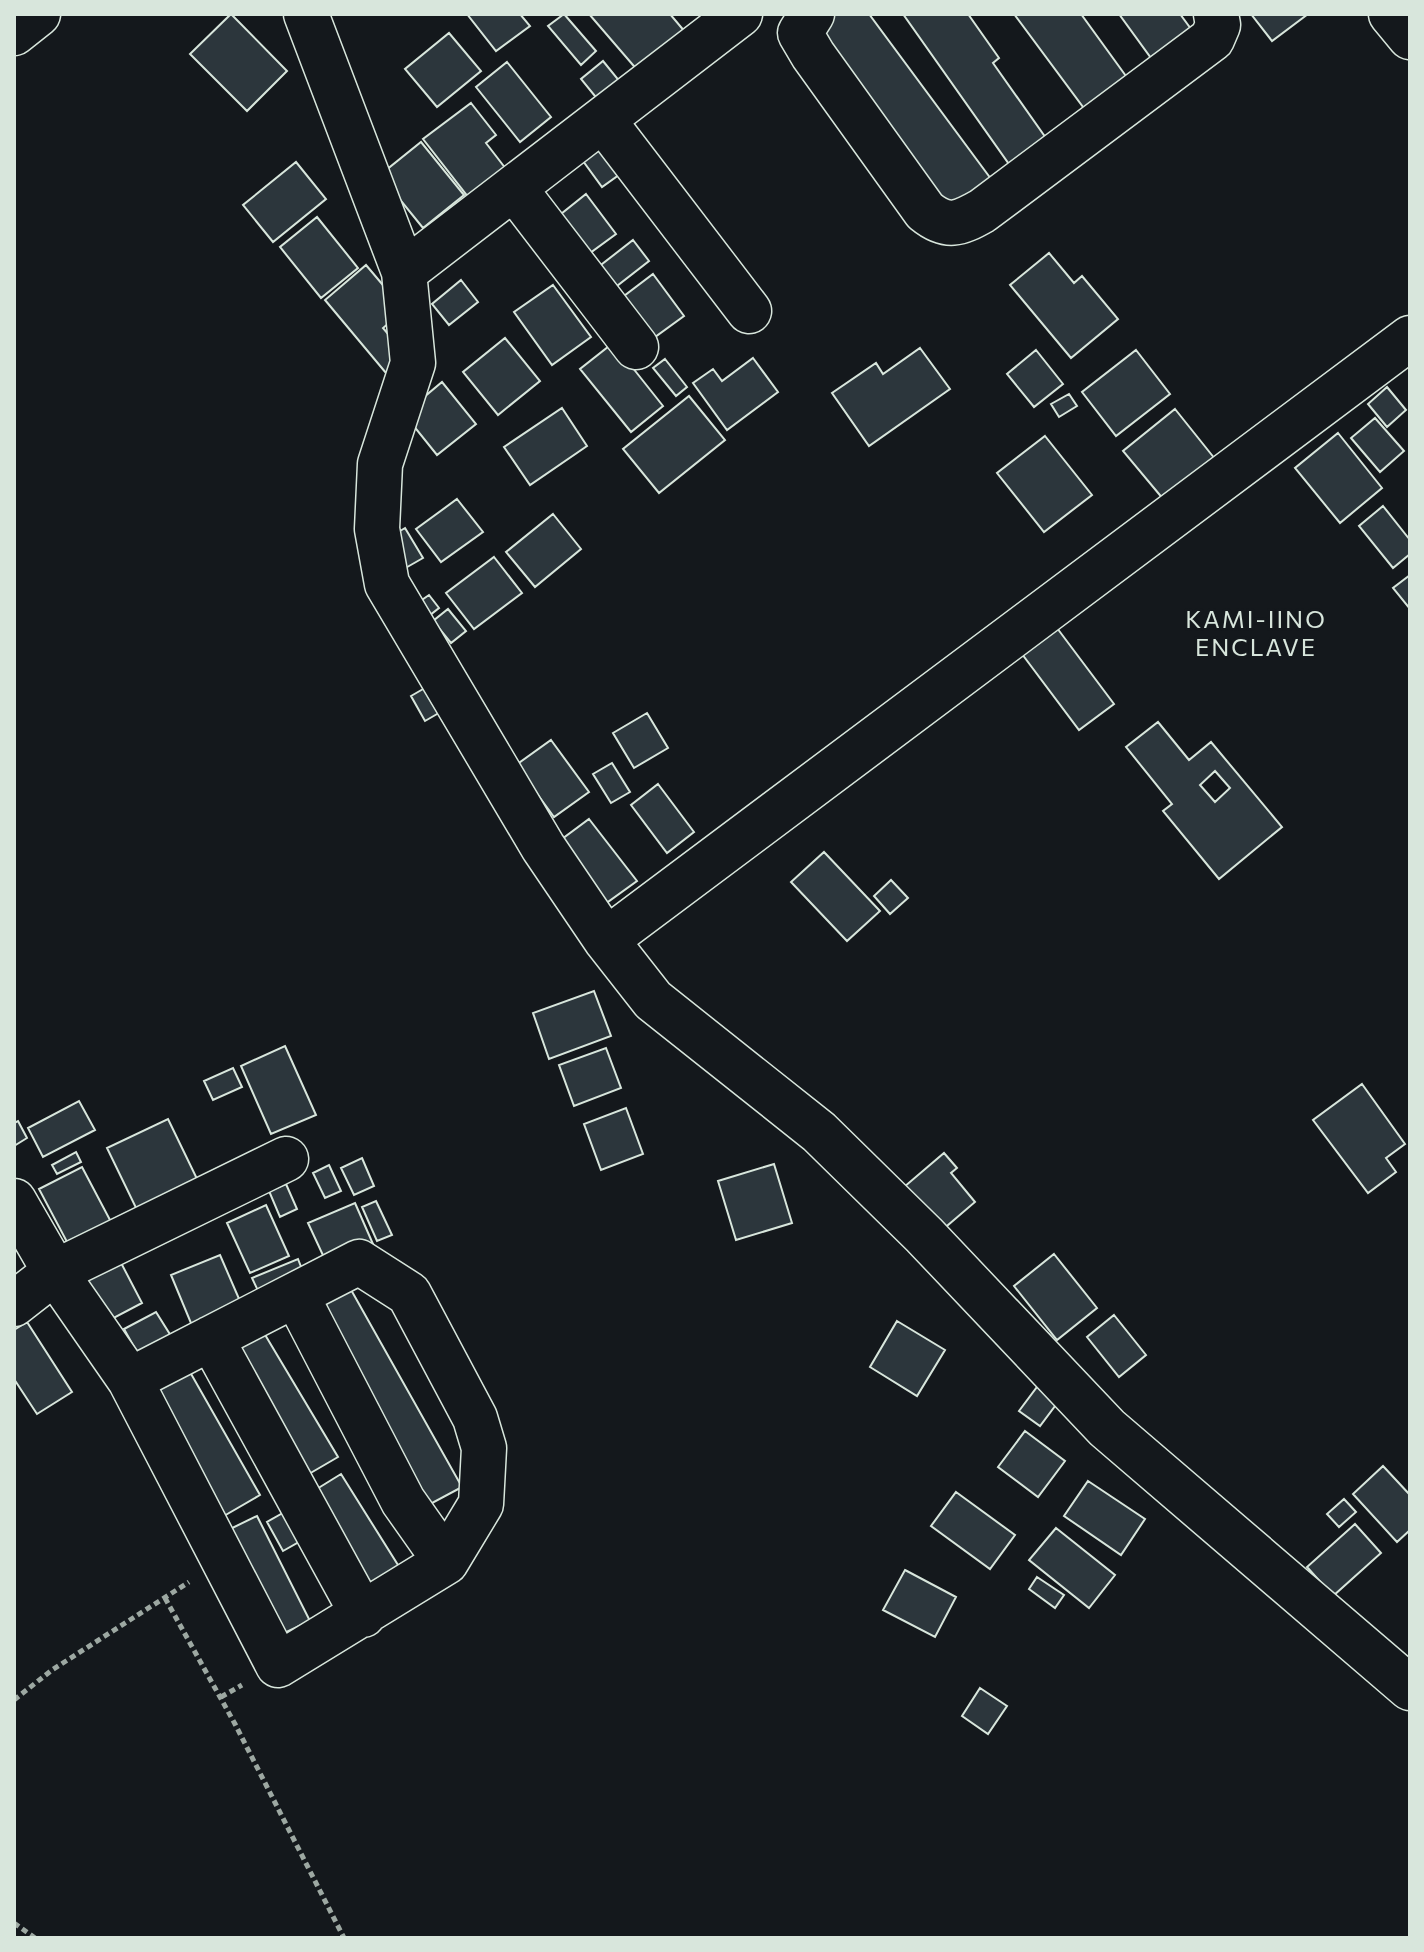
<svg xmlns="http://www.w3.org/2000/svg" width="1424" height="1952" font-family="Commissioner,sans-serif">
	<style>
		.building { fill: #2c363c; stroke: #d8e6dc; stroke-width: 2; fill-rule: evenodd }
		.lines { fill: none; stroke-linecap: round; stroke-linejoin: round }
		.minor-casing { stroke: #d8e6dc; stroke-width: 47 }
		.path { stroke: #9da8a2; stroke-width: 5; stroke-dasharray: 6 4; stroke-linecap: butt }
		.minor { stroke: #14181c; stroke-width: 44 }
		.labels { text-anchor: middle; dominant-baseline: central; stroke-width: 6; stroke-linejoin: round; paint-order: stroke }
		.neighbourhood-label { font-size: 24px; letter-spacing: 2px; fill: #d8e6dc; stroke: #14181c }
	</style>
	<rect width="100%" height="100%" fill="#14181c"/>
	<path class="building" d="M 231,14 L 287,71 L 247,111 L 190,54 Z
		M 467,14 L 520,14 L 530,26 L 496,51 Z
		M 564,14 L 596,51 L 581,65 L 548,26 Z
		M 589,14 L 670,14 L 691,39 L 645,79 Z
		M 824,14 L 869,14 L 994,183 L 949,217 L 808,26 Z
		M 903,14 L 968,14 L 999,58 L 993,63 L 1053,148 L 1016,174 Z
		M 1014,14 L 1081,14 L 1131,83 L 1089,115 Z
		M 1119,14 L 1180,14 L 1191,29 L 1151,58 Z
		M 1251,14 L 1308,14 L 1272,41 Z
		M 449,33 L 481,71 L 437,107 L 405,69 Z
		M 603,61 L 621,83 L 599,101 L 581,79 Z
		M 507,62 L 551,117 L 520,142 L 476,87 Z
		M 471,103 L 496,135 L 486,143 L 506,169 L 469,198 L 423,139 Z
		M 421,142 L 464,195 L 423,228 L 380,175 Z
		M 603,146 L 623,172 L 602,187 L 583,161 Z
		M 296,162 L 326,199 L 273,242 L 243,205 Z
		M 586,194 L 616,234 L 590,253 L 561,214 Z
		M 317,217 L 358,268 L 321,298 L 280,247 Z
		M 633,240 L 649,261 L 613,289 L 597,268 Z
		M 1049,253 L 1074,283 L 1082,276 L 1118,319 L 1071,358 L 1010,285 Z
		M 366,265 L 404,310 L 383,328 L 406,355 L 386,373 L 325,300 Z
		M 653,274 L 684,316 L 655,337 L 624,296 Z
		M 461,280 L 478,302 L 449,325 L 432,304 Z
		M 553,285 L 591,337 L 552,365 L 514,312 Z
		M 505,338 L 540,381 L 498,415 L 463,372 Z
		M 613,343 L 663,406 L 631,432 L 580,369 Z
		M 920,348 L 950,389 L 869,446 L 832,393 L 876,363 L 883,374 Z
		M 1036,350 L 1063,384 L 1034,407 L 1007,374 Z
		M 1136,350 L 1170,394 L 1116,436 L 1082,392 Z
		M 753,358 L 778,392 L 727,430 L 693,383 L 713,369 L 722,381 Z
		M 665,359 L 687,387 L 676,396 L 653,368 Z
		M 442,382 L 476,424 L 437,455 L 404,414 Z
		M 1387,387 L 1406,410 L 1387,427 L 1368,404 Z
		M 1069,394 L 1077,406 L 1059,417 L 1051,404 Z
		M 689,396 L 725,440 L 659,493 L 623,449 Z
		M 562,408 L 587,446 L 530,485 L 504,447 Z
		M 1175,409 L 1215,459 L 1164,500 L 1123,451 Z
		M 1375,418 L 1404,451 L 1380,472 L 1351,438 Z
		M 1338,433 L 1382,488 L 1340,523 L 1295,468 Z
		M 1045,436 L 1092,495 L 1044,532 L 997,473 Z
		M 457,499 L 483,532 L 441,562 L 416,529 Z
		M 1383,506 L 1410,540 L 1410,554 L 1393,568 L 1359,526 Z
		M 553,514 L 581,549 L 535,587 L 506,552 Z
		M 405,528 L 423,558 L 402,570 L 385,540 Z
		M 494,557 L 522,593 L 474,629 L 446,593 Z
		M 1410,575 L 1410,609 L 1393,588 Z
		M 429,595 L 439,608 L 430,615 L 419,602 Z
		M 448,609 L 466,631 L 451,643 L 433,621 Z
		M 1057,628 L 1114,704 L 1079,730 L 1022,654 Z
		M 430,685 L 444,710 L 425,721 L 411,696 Z
		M 647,713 L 668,748 L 634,768 L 613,733 Z
		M 1158,722 L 1189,760 L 1211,742 L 1282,827 L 1219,879 L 1163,811 L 1172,804 L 1126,747 ZM 1215,771 L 1230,788 L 1215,802 L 1200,785 Z
		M 551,740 L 589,792 L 554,817 L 516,765 Z
		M 612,763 L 630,792 L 611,803 L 593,774 Z
		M 658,784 L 694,832 L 667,853 L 631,805 Z
		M 589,819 L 637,881 L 605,904 L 558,842 Z
		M 824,852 L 880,911 L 847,941 L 791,882 Z
		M 891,880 L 908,898 L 890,914 L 874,896 Z
		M 594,991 L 611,1036 L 549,1059 L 533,1013 Z
		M 285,1046 L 316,1115 L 271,1134 L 241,1066 Z
		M 606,1048 L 621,1088 L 574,1106 L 559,1065 Z
		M 233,1068 L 242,1087 L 213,1100 L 204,1081 Z
		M 1362,1084 L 1405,1144 L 1386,1158 L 1396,1172 L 1368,1193 L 1313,1120 Z
		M 79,1101 L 95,1130 L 43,1157 L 28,1128 Z
		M 626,1108 L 643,1154 L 601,1170 L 584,1124 Z
		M 168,1119 L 199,1183 L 138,1212 L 107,1148 Z
		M 18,1121 L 27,1138 L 14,1146 L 14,1123 Z
		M 76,1152 L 81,1162 L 57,1174 L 52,1165 Z
		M 944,1153 L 957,1168 L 951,1173 L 975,1202 L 941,1231 L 904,1187 Z
		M 362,1158 L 374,1186 L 354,1195 L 341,1168 Z
		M 774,1164 L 792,1223 L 736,1240 L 718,1181 Z
		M 329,1165 L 341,1191 L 325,1198 L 313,1173 Z
		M 82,1167 L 119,1237 L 76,1259 L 39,1189 Z
		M 286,1184 L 297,1209 L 280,1217 L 269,1191 Z
		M 376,1201 L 392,1235 L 377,1241 L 362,1207 Z
		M 355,1203 L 373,1244 L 327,1264 L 308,1223 Z
		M 266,1205 L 289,1256 L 250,1273 L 227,1223 Z
		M 1054,1254 L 1097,1308 L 1057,1340 L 1014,1286 Z
		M 220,1255 L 243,1308 L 193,1328 L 171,1275 Z
		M 119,1259 L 142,1303 L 108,1321 L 85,1278 Z
		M 298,1259 L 305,1277 L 260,1295 L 252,1278 Z
		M 350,1288 L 462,1487 L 421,1509 L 309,1311 Z
		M 156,1312 L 171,1336 L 138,1354 L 124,1329 Z
		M 1114,1315 L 1146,1355 L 1119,1377 L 1087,1337 Z
		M 897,1321 L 945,1350 L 917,1396 L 870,1367 Z
		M 27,1322 L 72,1392 L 37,1414 L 14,1379 L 14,1330 Z
		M 261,1328 L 338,1457 L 302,1478 L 226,1350 Z
		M 186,1365 L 260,1495 L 217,1520 L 143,1389 Z
		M 1040,1383 L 1061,1398 L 1040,1426 L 1019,1411 Z
		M 1025,1431 L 1065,1461 L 1038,1497 L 998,1467 Z
		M 1383,1466 L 1410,1495 L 1410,1530 L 1397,1542 L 1353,1494 Z
		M 341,1474 L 408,1581 L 380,1599 L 312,1492 Z
		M 1088,1481 L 1145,1519 L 1121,1555 L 1064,1516 Z
		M 956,1492 L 1015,1535 L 990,1569 L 931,1526 Z
		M 1344,1499 L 1356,1512 L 1339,1527 L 1327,1514 Z
		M 288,1510 L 304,1539 L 283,1551 L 267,1522 Z
		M 257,1516 L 310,1621 L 280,1635 L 228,1530 Z
		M 1355,1524 L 1381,1553 L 1333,1596 L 1307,1567 Z
		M 1056,1528 L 1115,1575 L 1089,1608 L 1029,1560 Z
		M 905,1570 L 956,1597 L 935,1637 L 883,1610 Z
		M 1037,1577 L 1064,1595 L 1055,1608 L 1029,1589 Z
		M 980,1688 L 1007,1706 L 988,1734 L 962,1716 Z"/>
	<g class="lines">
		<g class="minor-casing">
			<path id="minor" d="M 306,14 L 404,272 L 413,363 L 380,464 L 377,529 L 387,584 L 543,847 L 606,940 L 653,1000 L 819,1132 L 924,1235 L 1107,1428 L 1410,1688
				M 812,14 L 800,33 L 813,55 L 925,211 C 947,229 959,224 982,211 L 1212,39 L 1218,25 L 1216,14
				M 1391,14 L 1410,37
				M 14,33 L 38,14
				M 603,120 L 749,311
				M 514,188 L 636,347
				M 404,272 L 740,14
				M 606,940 L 1410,338
				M 14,1201 L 55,1272 L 130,1380 L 278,1665 L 446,1562 L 481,1504 L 484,1448 L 475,1418 L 409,1294 L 359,1262 L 130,1380
				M 296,1295 L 403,1501 L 446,1562
				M 14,1304 L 55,1272 L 286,1159
				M 211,1338 L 363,1615"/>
		</g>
		<path class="path" d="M 165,1598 L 235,1724 L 344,1938
			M 221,1697 L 242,1685
			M 14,1700 L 52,1670 L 189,1582
			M 14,1923 L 35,1938"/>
		<use href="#minor" class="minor"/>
	</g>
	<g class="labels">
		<g class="neighbourhood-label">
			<text x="1256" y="618">KAMI-IINO<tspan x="1256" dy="28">ENCLAVE</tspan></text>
		</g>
	</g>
	<rect width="1424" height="1952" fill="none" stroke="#d8e6dc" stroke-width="32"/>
</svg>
